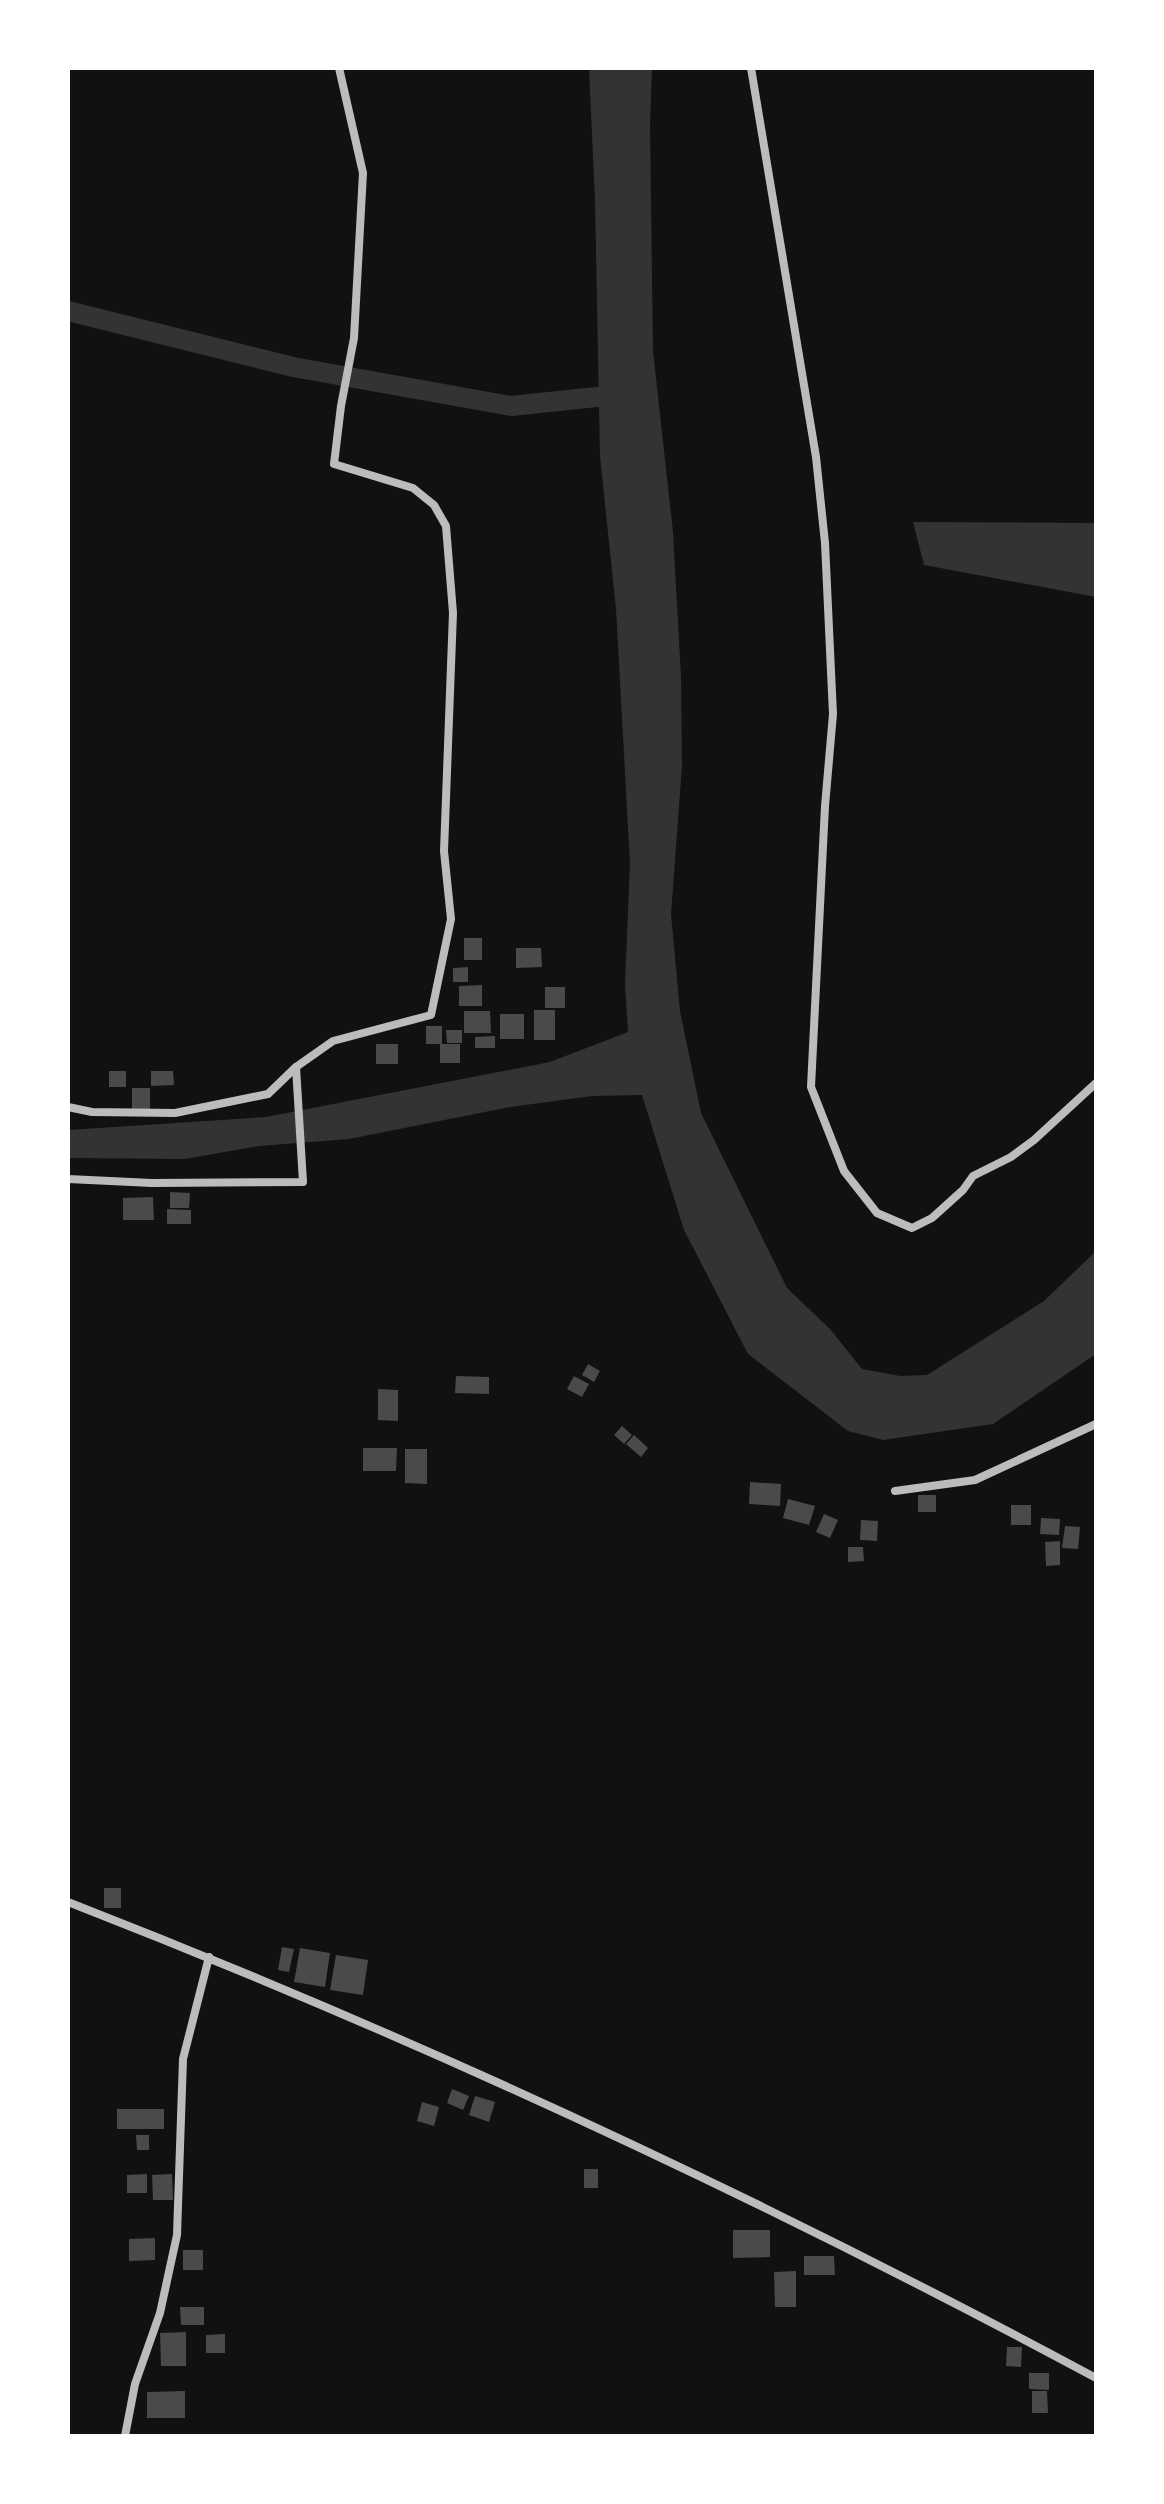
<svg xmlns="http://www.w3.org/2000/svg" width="1164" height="2504" font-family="'Fira Sans Condensed',sans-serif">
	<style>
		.water { fill: #333 }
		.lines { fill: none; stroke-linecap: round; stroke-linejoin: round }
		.canal { stroke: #333; stroke-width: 20 }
		.building { fill: #4a4a4a }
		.minor { stroke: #bcbcbc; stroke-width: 8 }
	</style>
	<rect width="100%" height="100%" fill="#111"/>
	<path class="water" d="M 589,68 L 652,68 L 650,125 L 653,351 L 673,532 L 681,676 L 682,766 L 671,914 L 680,1011 L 701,1113 L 787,1288 L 830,1329 L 862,1369 L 900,1376 L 927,1375 L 1044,1301 L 1096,1251 L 1096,1354 L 993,1424 L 883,1440 L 848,1431 L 748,1354 L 684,1230 L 642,1095 L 592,1096 L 510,1107 L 349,1139 L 259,1146 L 185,1159 L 68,1158 L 68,1130 L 266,1117 L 550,1062 L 628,1032 L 625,984 L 630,863 L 616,609 L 600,456 L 595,200 Z
		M 913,522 L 1096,523 L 1096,597 L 924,565 Z"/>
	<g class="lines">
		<path class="canal" d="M 68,311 L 293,367 L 511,406 L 625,394"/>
	</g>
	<path class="building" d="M 464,938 L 482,938 L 482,960 L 464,960 Z
		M 516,948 L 541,948 L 542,967 L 516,968 Z
		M 468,967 L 468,982 L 453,982 L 453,968 Z
		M 482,985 L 482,1006 L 459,1006 L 459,986 Z
		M 545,987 L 565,987 L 565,1008 L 545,1008 Z
		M 534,1010 L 555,1010 L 555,1040 L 534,1040 Z
		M 464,1011 L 490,1011 L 491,1033 L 464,1033 Z
		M 500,1014 L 524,1014 L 524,1039 L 500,1039 Z
		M 426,1026 L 442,1026 L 442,1044 L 426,1044 Z
		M 446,1030 L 462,1030 L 462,1043 L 447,1043 Z
		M 495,1036 L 495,1048 L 475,1048 L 475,1037 Z
		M 376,1044 L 398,1044 L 398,1064 L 376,1064 Z
		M 440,1044 L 460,1044 L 460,1063 L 440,1063 Z
		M 109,1071 L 126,1071 L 126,1087 L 109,1087 Z
		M 151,1071 L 173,1071 L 174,1085 L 151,1086 Z
		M 132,1088 L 150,1088 L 150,1111 L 132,1111 Z
		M 170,1192 L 190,1193 L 189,1208 L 170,1208 Z
		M 153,1197 L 154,1220 L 123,1220 L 123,1198 Z
		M 167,1209 L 191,1210 L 191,1224 L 167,1224 Z
		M 588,1364 L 600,1371 L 594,1382 L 582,1375 Z
		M 456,1376 L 489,1377 L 489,1394 L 455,1393 Z
		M 574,1376 L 589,1384 L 582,1397 L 567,1389 Z
		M 378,1389 L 398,1390 L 398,1421 L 378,1420 Z
		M 622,1426 L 632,1435 L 624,1444 L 614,1435 Z
		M 634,1435 L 648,1448 L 641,1457 L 626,1444 Z
		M 363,1448 L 397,1448 L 396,1471 L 363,1471 Z
		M 405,1449 L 427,1449 L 427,1484 L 405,1483 Z
		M 750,1482 L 781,1484 L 780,1506 L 749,1504 Z
		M 918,1495 L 936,1495 L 936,1512 L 918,1512 Z
		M 788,1499 L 815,1506 L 809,1525 L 783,1518 Z
		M 1011,1505 L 1031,1505 L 1031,1525 L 1011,1525 Z
		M 824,1514 L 838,1520 L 830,1538 L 816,1532 Z
		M 1041,1518 L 1060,1519 L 1059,1535 L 1040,1534 Z
		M 861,1520 L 878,1521 L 877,1541 L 860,1540 Z
		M 1065,1526 L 1080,1527 L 1078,1549 L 1062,1548 Z
		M 1060,1541 L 1060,1565 L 1046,1566 L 1045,1542 Z
		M 848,1547 L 863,1547 L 864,1561 L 848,1562 Z
		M 104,1888 L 121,1888 L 121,1908 L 104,1908 Z
		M 282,1947 L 294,1949 L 289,1972 L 278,1970 Z
		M 300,1948 L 330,1953 L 325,1987 L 294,1982 Z
		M 336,1955 L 368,1960 L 363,1995 L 330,1990 Z
		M 452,2089 L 469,2096 L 463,2110 L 447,2103 Z
		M 475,2096 L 495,2102 L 489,2122 L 469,2115 Z
		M 422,2102 L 439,2107 L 434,2126 L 417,2121 Z
		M 117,2109 L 164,2109 L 164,2129 L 117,2129 Z
		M 136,2135 L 149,2135 L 149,2150 L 137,2150 Z
		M 584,2169 L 598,2169 L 598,2188 L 584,2188 Z
		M 147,2174 L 147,2193 L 127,2193 L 127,2175 Z
		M 172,2174 L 173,2200 L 153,2200 L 152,2175 Z
		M 733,2230 L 770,2230 L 770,2257 L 733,2258 Z
		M 155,2238 L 155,2260 L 129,2261 L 129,2239 Z
		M 183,2250 L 203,2250 L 203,2270 L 183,2270 Z
		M 804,2256 L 834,2256 L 835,2275 L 804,2275 Z
		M 796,2271 L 796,2307 L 775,2307 L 774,2272 Z
		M 180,2307 L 204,2307 L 204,2325 L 181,2325 Z
		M 186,2332 L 186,2366 L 161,2366 L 160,2333 Z
		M 225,2334 L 225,2353 L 206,2353 L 206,2335 Z
		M 1007,2347 L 1022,2347 L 1021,2367 L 1006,2366 Z
		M 1029,2373 L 1049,2373 L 1049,2390 L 1029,2389 Z
		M 185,2391 L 185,2418 L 147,2418 L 147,2392 Z
		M 1032,2391 L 1047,2391 L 1048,2413 L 1032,2413 Z"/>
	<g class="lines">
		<path class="minor" d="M 751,68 L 816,457 L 825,543 L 833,714 L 825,806 L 811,1087 L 844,1171 L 877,1213 L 912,1228 L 932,1218 L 963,1190 L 973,1176 L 1011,1157 L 1034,1140 L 1096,1083
			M 68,1107 L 92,1112 L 175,1113 L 268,1094 L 296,1067 L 333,1041 L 431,1015 L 451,919 L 444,851 L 453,613 L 446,526 L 434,505 L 413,488 L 334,464 L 341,406 L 354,338 L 363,173 L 339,68
			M 68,1179 L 152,1183 L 303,1182 L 296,1067
			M 895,1491 L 975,1480 L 1096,1424
			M 68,1902 C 420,2039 763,2199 1096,2378
			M 125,2436 L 135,2384 L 160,2313 L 177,2235 L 183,2059 L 209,1957"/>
	</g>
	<rect width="1164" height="2504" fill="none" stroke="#ffffff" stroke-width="140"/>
</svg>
